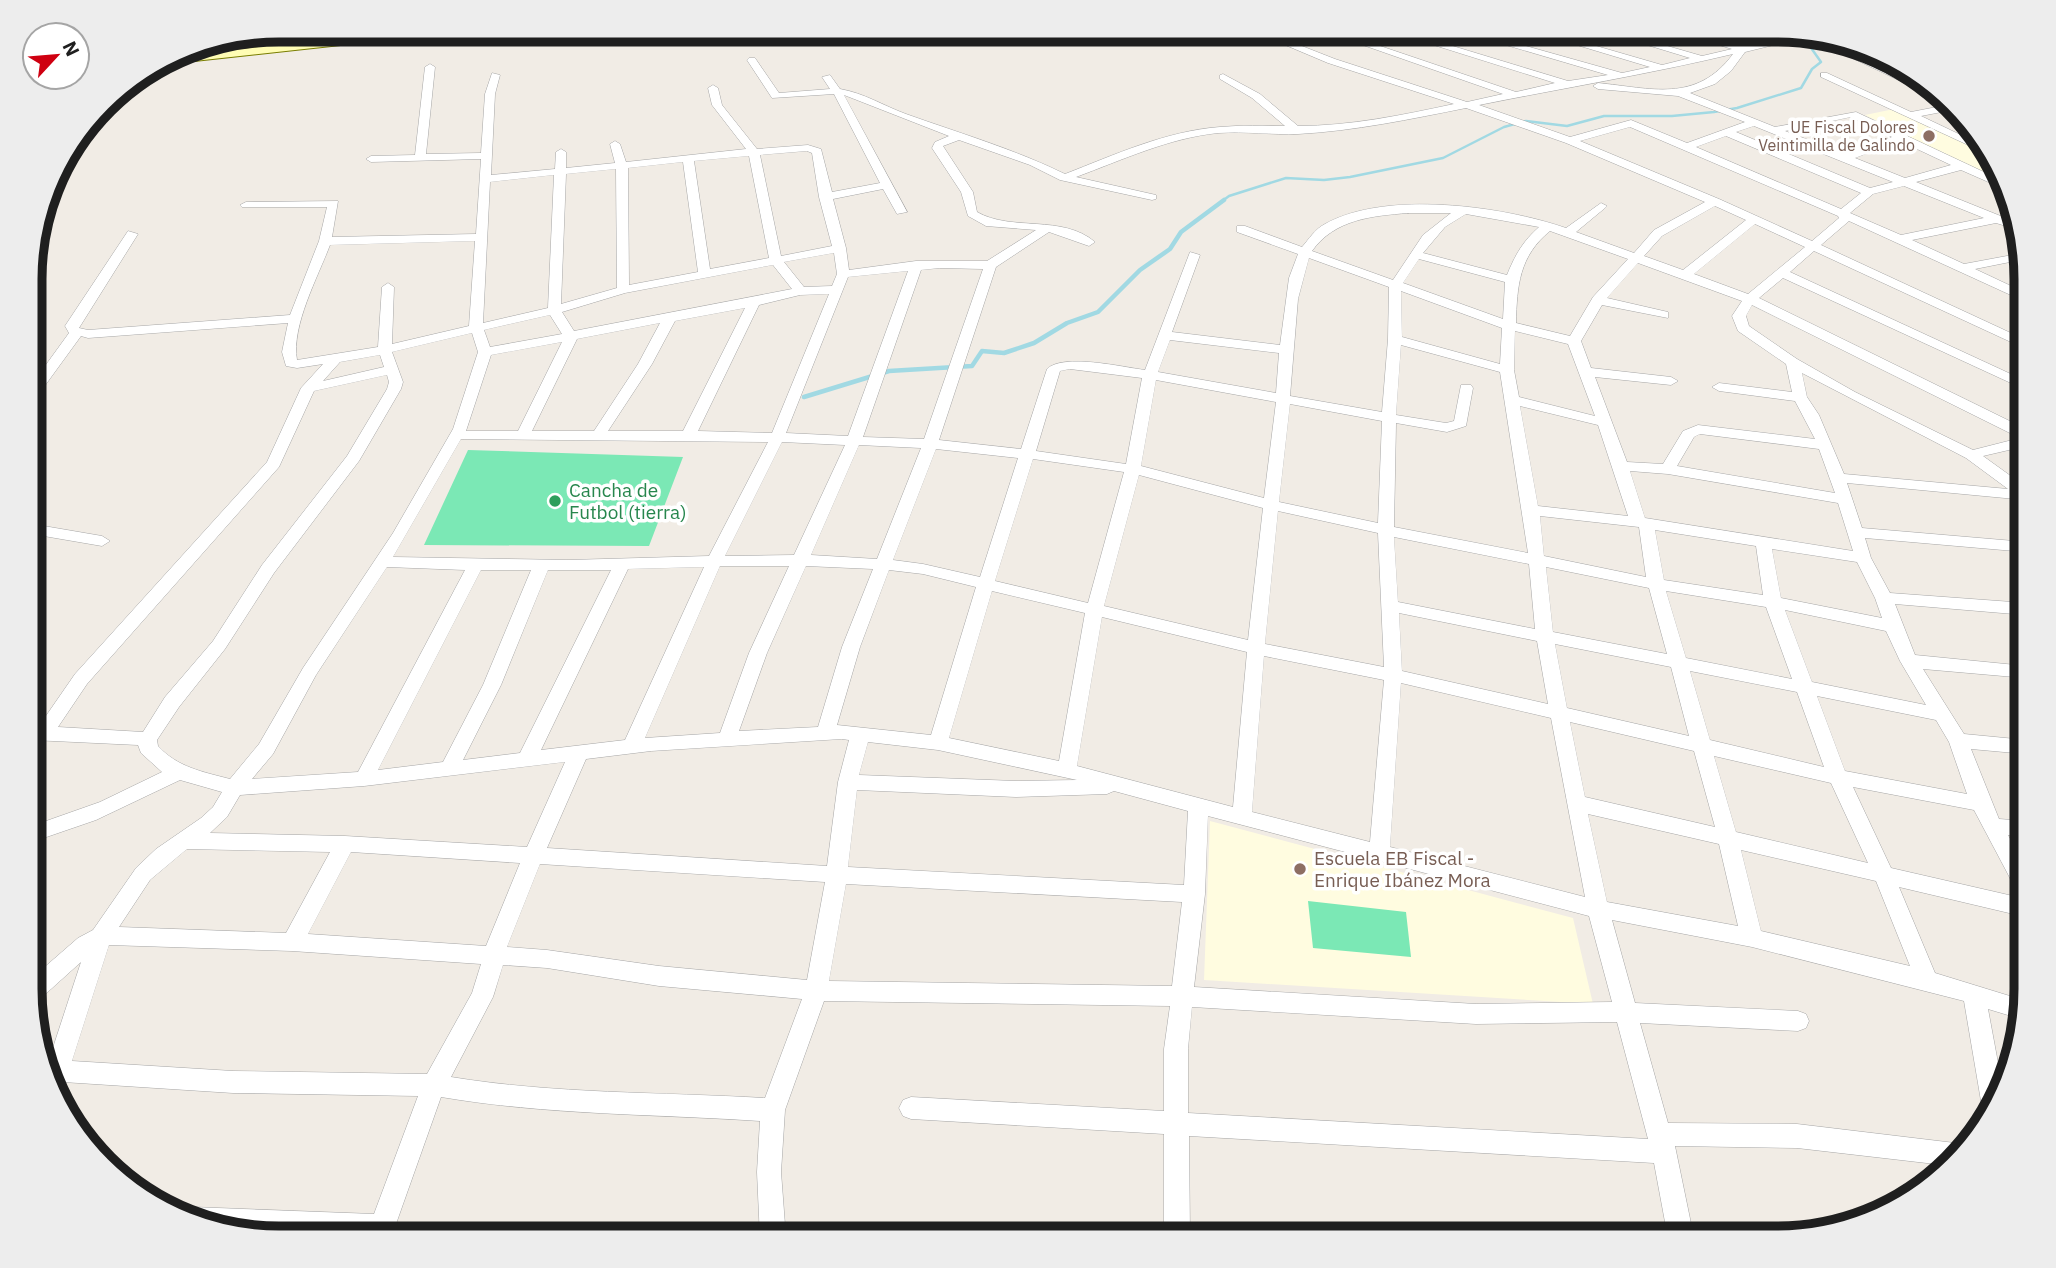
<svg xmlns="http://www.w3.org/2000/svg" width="2056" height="1268" font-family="'IBM Plex Sans',sans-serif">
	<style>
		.education { fill: #fffce0 }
		.pitch { fill: #7be8b5 }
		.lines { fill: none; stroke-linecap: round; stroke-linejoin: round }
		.stream-far1 { stroke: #a1d9e3; stroke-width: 2.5 }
		.stream { stroke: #a1d9e3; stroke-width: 4.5 }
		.canal { fill: #a1d9e3; fill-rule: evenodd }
		.street-casing { stroke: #a6a6a6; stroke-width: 1 }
		.secondary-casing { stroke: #797d00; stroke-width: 2 }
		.street { fill: #fff; fill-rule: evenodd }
		.secondary { fill: #fffdb5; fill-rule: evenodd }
		.education-dot { fill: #8d6e63; stroke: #fff; stroke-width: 2.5 }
		.leisure-dot { fill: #2e9e5b; stroke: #fff; stroke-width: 2.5 }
		.labels { text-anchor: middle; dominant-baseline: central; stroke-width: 7; stroke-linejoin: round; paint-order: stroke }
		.far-education-label { font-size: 16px; fill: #785e54; stroke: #fff; text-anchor: end }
		.leisure-label { font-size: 19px; fill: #27864d; stroke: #fff; text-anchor: start }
		.education-label { font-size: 19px; fill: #785e54; stroke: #fff; text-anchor: start }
		.rim { fill: none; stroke: #1f1f1f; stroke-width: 9 }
	</style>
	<rect width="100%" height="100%" fill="#f1ece5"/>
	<path class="education" d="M 1894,109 L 1994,157 L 2001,182 L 1865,115 Z
		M 1210,821 L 1573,918 L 1593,1004 L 1204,980 Z"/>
	<path class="pitch" d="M 468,450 L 683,457 L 649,546 L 424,545 Z
		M 1308,901 L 1406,912 L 1411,957 L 1313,948 Z"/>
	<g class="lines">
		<path class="stream-far1" d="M 1221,202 L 1229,196 L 1286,178 L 1324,180 L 1350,177 L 1443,158 L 1504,127 L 1526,121 L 1567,126 L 1604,116 L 1672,116 L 1714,112 L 1737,108 L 1801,88 L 1812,69 L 1821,62 L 1809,45 L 1823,41 L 1849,42"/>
		<path class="stream" d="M 804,397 L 889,371 L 972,366 L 982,351 L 1004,353 L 1034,343 L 1067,323 L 1098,312 L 1140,270 L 1170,249 L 1181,232 L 1224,200"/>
		<path class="canal" d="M 367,30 L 395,30 L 390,33 L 167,59 L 176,53 Z"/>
		<g class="street-casing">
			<path id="street" d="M 1250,30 L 1261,30 L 1335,59 L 1467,102 L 1503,94 L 1320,30 L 1333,30 L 1516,92 L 1555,83 L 1386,30 L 1400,30 L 1568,81 L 1608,75 L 1455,30 L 1469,30 L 1622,73 L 1650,67 L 1527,30 L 1541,30 L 1662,65 L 1690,58 L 1598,30 L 1612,30 L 1702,56 L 1732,49 L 1671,30 L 1684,30 L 1743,46 L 1769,41 L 1739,30 C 1753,30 1765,37 1779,38 C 1791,39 1802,33 1814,35 L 1745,52 L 1731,71 L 1715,84 L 1690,93 L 1775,127 L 1856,112 L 2001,180 L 2002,188 L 1961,170 L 1916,182 L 2013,221 L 2016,229 L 1996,223 L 1912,240 L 1964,264 L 2023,253 L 2025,259 L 1975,269 L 2026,293 L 2026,302 L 1849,221 L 1821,245 L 2026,340 L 2026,349 L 1814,251 L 1790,272 L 2026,381 L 2026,390 L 1783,278 L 1759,298 L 2026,429 L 2026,446 L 1983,456 L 2026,487 L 2026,500 L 1847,483 L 1862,528 L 2026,542 L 2026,552 L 1865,538 L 1871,558 L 1890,593 L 2026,603 L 2026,615 L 1895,604 L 1915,655 L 2026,666 L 2026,678 L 1923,669 L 1964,734 L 2026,740 L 2026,754 L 1971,749 L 1999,819 L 2026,821 L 2026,837 L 2008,835 L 2026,869 L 2026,898 L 2019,895 L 1974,810 L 1853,787 L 1891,868 L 2026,899 L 2026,917 L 1899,887 L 1935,973 L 2026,1001 L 2021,1019 L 1988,1009 L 2001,1079 L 1990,1111 L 1985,1109 L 1981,1101 L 1964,1001 L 1752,947 L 1612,920 L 1635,1003 L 1798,1011 L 1806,1014 L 1809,1021 L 1806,1028 L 1798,1031 L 1640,1023 L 1668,1123 L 1797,1124 L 1955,1143 L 1964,1147 L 1944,1165 L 1797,1148 L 1675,1146 L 1694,1238 L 1668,1238 L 1654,1163 L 1189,1136 L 1190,1238 L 1164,1238 L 1164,1134 L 911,1119 L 903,1116 L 899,1108 L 903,1100 L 911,1097 L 1164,1111 L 1164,1049 L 1170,1006 L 824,1001 L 785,1110 L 781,1172 L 786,1238 L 760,1238 L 757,1172 L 760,1121 C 653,1114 547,1115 441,1097 L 391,1238 L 255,1235 L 214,1230 L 181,1215 L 183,1211 L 192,1207 L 374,1214 L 418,1096 L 233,1093 L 63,1082 L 55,1090 L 47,1066 L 81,962 L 40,999 L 32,1002 L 32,978 L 78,938 L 93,930 L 136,868 L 156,849 L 201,818 L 213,807 L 222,792 L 180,780 L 96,820 L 32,842 L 32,826 L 100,802 L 162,772 L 141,753 L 138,745 L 32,740 L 32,726 L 39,726 L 75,674 L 267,462 L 301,388 L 323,364 L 297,368 L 286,366 L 282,352 L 288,323 L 88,338 L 81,336 L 41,391 L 32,391 L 32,384 L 69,333 L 65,326 L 128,231 L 138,234 L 79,328 L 88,330 L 290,315 L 319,241 L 327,207 L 242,207 L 240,205 L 246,202 L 338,201 L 332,237 L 476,234 L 481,159 L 371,162 L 366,159 L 371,156 L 415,155 L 425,67 L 430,64 L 435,67 L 426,154 L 481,153 L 485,94 L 492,73 L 500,75 L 495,94 L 491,175 L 555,169 L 556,152 L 561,149 L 566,152 L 566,168 L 615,163 L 610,144 L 615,141 L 620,144 L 626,162 L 746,149 L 712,105 L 708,88 L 713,85 L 718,88 L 722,105 L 757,149 L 808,145 L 821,149 L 832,192 L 880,183 L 834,94 L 772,98 L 747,60 L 749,58 L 755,58 L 779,93 L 830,89 L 822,77 L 830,75 L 840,89 C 864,93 884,106 906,114 C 959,133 1014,149 1065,174 C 1114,155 1166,131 1220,127 C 1241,125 1264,126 1285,126 L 1252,98 L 1220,79 L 1220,75 L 1223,74 L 1260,94 L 1298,126 C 1350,126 1403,115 1454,104 L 1328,63 ZM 1733,54 C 1696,104 1651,88 1598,83 L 1593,86 L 1598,89 L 1678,96 L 1745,122 L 1687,143 L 1631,120 L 1570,137 L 1479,105 C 1564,88 1649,74 1733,54 ZM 844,95 L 949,136 L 935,142 L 932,148 L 961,192 L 968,216 L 986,226 L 1036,230 L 987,261 L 916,261 L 849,270 L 846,248 L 833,199 L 883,189 L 897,214 L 907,212 ZM 1466,108 L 1566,143 L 1705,202 L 1654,230 L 1634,253 L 1576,232 L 1605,208 L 1607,206 L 1601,203 L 1566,228 C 1502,206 1386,190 1325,224 C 1315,229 1309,239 1302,247 L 1245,226 L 1237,226 L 1237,232 L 1298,254 L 1289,278 L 1280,345 L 1172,332 L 1200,255 L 1190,252 L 1145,370 C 1122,367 1063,353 1047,369 L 1021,449 L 939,440 L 996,267 L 1049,232 L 1089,246 L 1095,242 C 1062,214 1012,232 977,212 L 973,192 L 943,146 L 959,140 L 1030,165 L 1060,180 L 1152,200 L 1156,199 L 1156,195 L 1076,177 C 1122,160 1169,138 1218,133 C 1245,131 1273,135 1298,134 C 1354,131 1411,119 1466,108 ZM 1851,117 L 1892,137 L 1845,154 L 1785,131 ZM 1754,126 L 1893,182 L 1870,188 L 1736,132 ZM 1630,127 L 1838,216 L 1839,218 L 1812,241 L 1719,199 L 1580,141 ZM 1726,136 L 1861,193 L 1841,209 L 1696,147 ZM 1900,141 L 1951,165 L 1905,178 L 1855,158 ZM 807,151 L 812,153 L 819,197 L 832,246 L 781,256 L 760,155 ZM 749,156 L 769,258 L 710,269 L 694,161 ZM 683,162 L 698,272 L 629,285 L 628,168 ZM 616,169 L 617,288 L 561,304 L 566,174 ZM 554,175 L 548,308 L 483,323 L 490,182 ZM 1904,186 L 1984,218 L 1901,235 L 1850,213 L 1873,194 ZM 1715,206 L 1746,220 L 1683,270 L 1644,256 L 1662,236 ZM 1408,213 L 1451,213 L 1423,235 L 1393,280 L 1312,251 C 1335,219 1372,216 1408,213 ZM 1466,214 L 1539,227 C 1523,241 1515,255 1507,275 L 1423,253 L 1445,227 ZM 1755,224 L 1805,247 L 1748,294 L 1694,274 ZM 1550,231 L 1628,259 L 1593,297 L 1570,336 L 1516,323 C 1517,286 1519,256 1550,231 ZM 475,241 L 469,326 L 392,344 L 394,287 L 388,283 L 382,287 L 378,347 L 297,360 C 291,326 318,277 330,245 ZM 834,253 L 837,274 L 832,286 L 804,287 L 784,262 ZM 1309,258 L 1389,287 L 1388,339 L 1382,412 L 1290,396 L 1298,299 ZM 1419,259 L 1505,282 L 1503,319 L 1403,283 ZM 1638,263 L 1742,301 L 1732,316 L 1738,331 L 1786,364 L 1792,392 L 1719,383 L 1712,387 L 1719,391 L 1795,401 L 1815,439 L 1698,425 L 1683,431 L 1663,464 L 1627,462 L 1595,377 L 1671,385 L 1678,381 L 1671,377 L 1591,368 L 1581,341 L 1602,305 L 1668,318 L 1668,312 L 1607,298 ZM 773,265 L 792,289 L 574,331 L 562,312 L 625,293 ZM 940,268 L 983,269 L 924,439 L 863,437 L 921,270 ZM 908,271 L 848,436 L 786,433 L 848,277 ZM 1401,291 L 1502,328 L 1500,364 L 1402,337 ZM 829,294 L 772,433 L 698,431 L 759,305 L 800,295 ZM 1752,305 L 2020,438 L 1973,450 L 1855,392 L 1797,359 L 1749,326 L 1746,316 ZM 745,308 L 683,431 L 608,431 L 652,364 L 675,321 ZM 550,315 L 562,334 L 490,347 L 484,330 ZM 660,323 L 638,364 L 594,431 L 532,431 L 577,339 ZM 1515,331 L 1568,344 L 1595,416 L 1519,397 L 1514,370 ZM 472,333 L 478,352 L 453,429 L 393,533 L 303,668 L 259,744 L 230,779 C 203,772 177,767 158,746 L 157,740 L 179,707 L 225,649 L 274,573 L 359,461 L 401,389 L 403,382 L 392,352 ZM 1170,340 L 1279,353 L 1276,393 L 1158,372 ZM 562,342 L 518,431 L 466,431 L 491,355 ZM 1401,345 L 1500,372 L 1528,553 L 1394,527 L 1396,423 L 1447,432 L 1466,426 L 1473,388 L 1471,385 L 1461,385 L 1454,421 L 1446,423 L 1396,415 ZM 380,355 L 384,367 L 323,381 L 340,362 ZM 1070,369 L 1142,378 L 1126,464 L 1036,451 L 1060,371 ZM 1802,373 L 1966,458 L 2008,489 L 1844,474 L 1819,415 L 1807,397 ZM 387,375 L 389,382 L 387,389 L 347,456 L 262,565 L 213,641 L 165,697 L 143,732 L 58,727 L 87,684 L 279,467 L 314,391 ZM 1156,380 L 1276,402 L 1264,498 L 1141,466 ZM 1290,404 L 1382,421 L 1378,523 L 1279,502 ZM 1520,406 L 1598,425 L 1628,516 L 1538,506 ZM 1700,434 L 1819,449 L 1835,493 L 1677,466 L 1694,437 ZM 461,439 L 768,442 L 709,556 L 569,560 L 393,557 ZM 782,442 L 845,445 L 794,555 L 725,556 ZM 859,445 L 921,448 L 877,559 L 811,555 ZM 936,449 L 1018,458 L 980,577 L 923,564 L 893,560 ZM 1033,459 L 1124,472 L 1088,603 L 995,581 ZM 1630,471 L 1668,474 L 1838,503 L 1853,551 L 1645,518 ZM 1139,475 L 1263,508 L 1248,640 L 1104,606 ZM 1278,511 L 1378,533 L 1384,667 L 1265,644 ZM 1540,516 L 1639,527 L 1646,577 L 1544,556 ZM 1655,530 L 1756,546 L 1763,595 L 1664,580 ZM 1394,537 L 1529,564 L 1535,629 L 1398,602 ZM 1772,549 L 1857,562 L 1875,598 L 1882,618 L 1781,598 ZM 720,566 L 789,566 L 749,653 L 720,733 L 645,738 ZM 806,566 L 873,569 L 842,647 L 818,727 L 739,731 L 767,653 ZM 387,567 L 465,570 L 358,772 L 252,779 L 273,754 L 316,675 ZM 704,567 L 625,740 L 541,750 L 628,569 ZM 1546,567 L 1649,588 L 1667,654 L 1553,632 ZM 481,570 L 531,570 L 483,685 L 443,762 L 378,770 ZM 548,570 L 611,570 L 520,753 L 463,760 L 501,685 ZM 889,570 L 923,574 L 976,587 L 931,735 L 837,725 L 860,647 ZM 992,591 L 1085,613 L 1059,761 L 949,738 ZM 1666,591 L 1766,607 L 1792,679 L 1686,658 ZM 1785,610 L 1886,631 L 1900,661 L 1926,705 L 1812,682 ZM 1399,613 L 1537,641 L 1548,704 L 1402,671 ZM 1102,617 L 1247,652 L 1233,807 L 1077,766 ZM 1555,644 L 1671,667 L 1689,736 L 1567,708 ZM 1264,656 L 1384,680 L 1370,842 L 1252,812 ZM 1690,671 L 1797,692 L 1824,767 L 1710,740 ZM 1401,683 L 1551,718 L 1585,897 L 1390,847 ZM 1817,696 L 1936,720 L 1949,742 L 1967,794 L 1845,771 ZM 1570,722 L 1694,751 L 1715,827 L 1585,797 ZM 842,739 L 849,740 L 838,782 L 827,866 L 547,848 L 586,759 L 651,751 ZM 868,742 L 938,750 L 1077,780 L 1016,781 L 859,775 ZM 1714,756 L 1831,783 L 1868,863 L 1736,832 ZM 565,762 L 527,847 L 345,836 L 210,833 L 227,817 L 240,795 L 364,786 ZM 857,790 L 1016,797 L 1107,794 L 1114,791 L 1188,811 L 1184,885 L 848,867 ZM 1588,814 L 1719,844 L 1738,926 L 1607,902 ZM 1208,816 L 1589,916 L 1612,1002 L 1476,1004 L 1194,987 L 1205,894 ZM 187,849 L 330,852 L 286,933 L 119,927 L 150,880 ZM 1741,850 L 1876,881 L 1910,966 L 1761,931 ZM 351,852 L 520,863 L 486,946 L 308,934 ZM 540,864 L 825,882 L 807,980 L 659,966 L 547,950 L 507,947 ZM 846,884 L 1182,902 L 1172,986 L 829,981 ZM 109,945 L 292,951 L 481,964 L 472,993 L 427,1074 L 233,1071 L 72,1061 ZM 503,965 L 547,968 L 659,986 L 802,999 L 765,1098 C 660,1092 555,1094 451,1077 L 493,997 ZM 1192,1007 L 1476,1024 L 1617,1022 L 1648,1139 L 1188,1113 L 1188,1049 Z
				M 1853,52 L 1930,88 L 1939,96 L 1932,96 L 1850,57 L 1848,55 Z
				M 1821,73 L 1827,73 L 1911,112 L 1947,105 L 1952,110 L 1921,116 L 1986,147 L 1994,157 L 1821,77 Z
				M 64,173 L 70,176 L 68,178 L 51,184 L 53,176 Z
				M 32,524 L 102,536 L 110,541 L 102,546 L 32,534 Z
				M 580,1223 L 600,1229 L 604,1238 L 470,1238 L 474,1229 L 483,1225 Z"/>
		</g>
		<g class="secondary-casing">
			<path id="secondary" d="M 407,30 L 448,30 L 441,34 L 158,65 L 171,57 Z"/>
		</g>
		<use href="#street" class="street"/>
		<use href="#secondary" class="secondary"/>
	</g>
	<g class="education-dot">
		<circle cx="1929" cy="136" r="7"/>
		<circle cx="1300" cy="869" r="7"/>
	</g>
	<circle class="leisure-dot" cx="555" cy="501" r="7"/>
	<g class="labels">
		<g class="far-education-label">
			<text x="1915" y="127">UE Fiscal Dolores<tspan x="1915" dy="18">Veintimilla de Galindo</tspan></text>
		</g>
		<g class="leisure-label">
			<text x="569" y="490">Cancha de<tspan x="569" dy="22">Futbol (tierra)</tspan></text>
		</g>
		<g class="education-label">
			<text x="1314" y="858">Escuela EB Fiscal -<tspan x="1314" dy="22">Enrique Ibánez Mora</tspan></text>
		</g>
	</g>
	<path d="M0 0H2056V1268H0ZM279 42H1777A237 237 0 0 1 2014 279V989A237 237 0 0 1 1777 1226H279A237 237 0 0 1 42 989V279A237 237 0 0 1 279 42Z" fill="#ededed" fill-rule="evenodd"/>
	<path class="rim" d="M279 42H1777A237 237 0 0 1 2014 279V989A237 237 0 0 1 1777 1226H279A237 237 0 0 1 42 989V279A237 237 0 0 1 279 42Z"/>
	<g transform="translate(56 56) rotate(64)"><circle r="33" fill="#ffffff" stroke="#a5a5a5" stroke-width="2"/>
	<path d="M0-5L12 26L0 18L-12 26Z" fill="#cf0011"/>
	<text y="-10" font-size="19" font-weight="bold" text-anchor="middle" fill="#1f1f1f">N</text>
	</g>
</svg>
